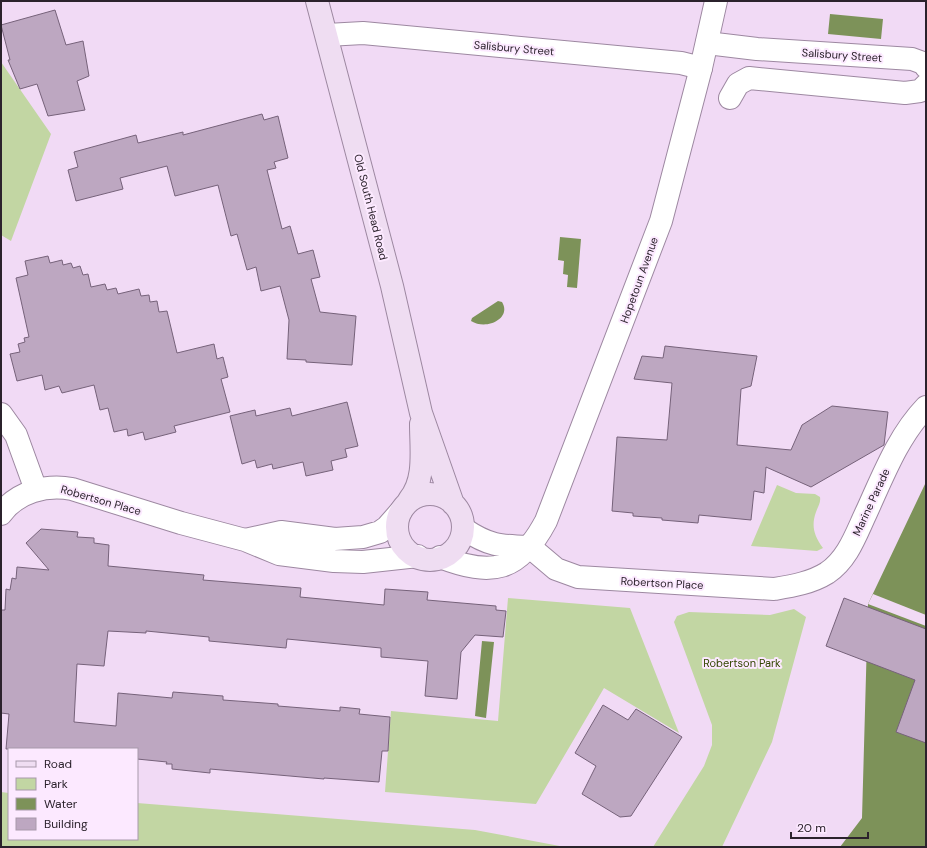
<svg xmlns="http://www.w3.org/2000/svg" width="927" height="848" font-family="'DM Sans',sans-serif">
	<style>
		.green { fill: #c2d6a3 }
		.water { fill: #7d9259 }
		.pier { fill: #f1daf5 }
		.building { fill: #bda7c1; stroke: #76627a }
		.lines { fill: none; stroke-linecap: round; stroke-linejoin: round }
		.minor-casing { stroke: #9d88a1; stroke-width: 24 }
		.tertiary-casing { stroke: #9d88a1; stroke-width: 24 }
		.secondary-casing { stroke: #9d88a1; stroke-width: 24 }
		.minor { stroke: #fff; stroke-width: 22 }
		.tertiary { stroke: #fff; stroke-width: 22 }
		.secondary { stroke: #efddf2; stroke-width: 22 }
		.labels { text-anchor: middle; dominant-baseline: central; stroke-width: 4; stroke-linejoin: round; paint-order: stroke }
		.street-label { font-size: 11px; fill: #2b222c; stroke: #fce9ff }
		.park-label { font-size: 11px; fill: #324501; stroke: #fce9ff }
	</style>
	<rect width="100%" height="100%" fill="#f1daf5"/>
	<path class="green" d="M 1,62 L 51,134 L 11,241 L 1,235 Z
		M 777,485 L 796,493 L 815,494 L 820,497 C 821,503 818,506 816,512 C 811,526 814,536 823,548 L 817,551 L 751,546 Z
		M 508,598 L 630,608 L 679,733 L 604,688 L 536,804 L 385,792 L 391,711 L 498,721 Z
		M 794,609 L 806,617 L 772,742 L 722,847 L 653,847 L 704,766 L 712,745 L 712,725 L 674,622 L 677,616 L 689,612 L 770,615 Z
		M 1,792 L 9,793 L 9,839 L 137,839 L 137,803 L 475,830 L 565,847 L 1,847 Z"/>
	<path class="water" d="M 830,14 L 883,19 L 881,39 L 828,34 Z
		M 560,237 L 581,239 L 577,288 L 567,287 L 568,275 L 563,274 L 564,261 L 558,260 Z
		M 498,301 L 502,302 C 512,318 487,331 471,321 L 472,318 Z
		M 926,482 L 926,847 L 840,847 L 862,818 L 868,604 Z
		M 482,641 L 494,642 L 486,718 L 475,716 Z"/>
	<path class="pier" d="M 873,594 L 926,615 L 926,626 L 868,604 Z"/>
	<path class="building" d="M 55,10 L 66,45 L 83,41 L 89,76 L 77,81 L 85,110 L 48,116 L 37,84 L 20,89 L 8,60 L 10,60 L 1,25 Z
		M 262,114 L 264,120 L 278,116 L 288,158 L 274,162 L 276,168 L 267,170 L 282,229 L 290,226 L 298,254 L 313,250 L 320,277 L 311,279 L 320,312 L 356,316 L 352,365 L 306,362 L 306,360 L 287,359 L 289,320 L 280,286 L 261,291 L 256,267 L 247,270 L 237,234 L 231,236 L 218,185 L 175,196 L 167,166 L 120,178 L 123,189 L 76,201 L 68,170 L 78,167 L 74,152 L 136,135 L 138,143 L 183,132 L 183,135 Z
		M 48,256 L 50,263 L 62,260 L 63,265 L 71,263 L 73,268 L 80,266 L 83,275 L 88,274 L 91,287 L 105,284 L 107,290 L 116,288 L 118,294 L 139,289 L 141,296 L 149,295 L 150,302 L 157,301 L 159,312 L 167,311 L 177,353 L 214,344 L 217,359 L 223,357 L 228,377 L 221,379 L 230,412 L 174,426 L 176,432 L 145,440 L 143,432 L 128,436 L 127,429 L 114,432 L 108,408 L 100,410 L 94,385 L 62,393 L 59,386 L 45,390 L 42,375 L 17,381 L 10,354 L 20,352 L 18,344 L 25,342 L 24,338 L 29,337 L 16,278 L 28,275 L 25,261 Z
		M 665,346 L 757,356 L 751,386 L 741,389 L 737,445 L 791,450 L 802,425 L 832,406 L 888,412 L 884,445 L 811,487 L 766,467 L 764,493 L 754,491 L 751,520 L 699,515 L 698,523 L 662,520 L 662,518 L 633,516 L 633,513 L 612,511 L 617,437 L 667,440 L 672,383 L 634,379 L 642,356 L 663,358 Z
		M 347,402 L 358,446 L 345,449 L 347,457 L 331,461 L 333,470 L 306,476 L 303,462 L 273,469 L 272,464 L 257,468 L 255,460 L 242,464 L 230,416 L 255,410 L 256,416 L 290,408 L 292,416 Z
		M 41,529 L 78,532 L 77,537 L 94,538 L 94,543 L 109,545 L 108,566 L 204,575 L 203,580 L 301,588 L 300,597 L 384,605 L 385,589 L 428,592 L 427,600 L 496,606 L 496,610 L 506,611 L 503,637 L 475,635 L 461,652 L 457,699 L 425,696 L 428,661 L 381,657 L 381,648 L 287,639 L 286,648 L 209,641 L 209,637 L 146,631 L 146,633 L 108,631 L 104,666 L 77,664 L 74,722 L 116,726 L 118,693 L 172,698 L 173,692 L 223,696 L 223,700 L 278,704 L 278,706 L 340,711 L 340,707 L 360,709 L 359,714 L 390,717 L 388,751 L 382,751 L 379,782 L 324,778 L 324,779 L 210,769 L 210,773 L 172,769 L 172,764 L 166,764 L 167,762 L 137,759 L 137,749 L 6,749 L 9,714 L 1,713 L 1,610 L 5,610 L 6,589 L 10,590 L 12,578 L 16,579 L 17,567 L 49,570 L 26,543 Z
		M 844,598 L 926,629 L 926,743 L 896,732 L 915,680 L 826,646 Z
		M 603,705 L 628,720 L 636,709 L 682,737 L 631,816 L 620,817 L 582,794 L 596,766 L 575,753 Z"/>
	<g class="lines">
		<g class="minor-casing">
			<path id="minor" d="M 327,35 L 363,33 L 681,63 L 701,68
				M 707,43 L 757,49 L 912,59 L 923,63 L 926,67
				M 730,98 L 738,84 L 749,78 L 905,93 L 920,91 L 926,85
				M 1,414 L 16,435 L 36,490
				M 530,547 L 556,569 L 578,577 L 774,589 C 792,586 811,583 827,573 C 848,559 856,534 866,513 C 883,476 898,436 926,407"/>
		</g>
		<g class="tertiary-casing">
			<path id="tertiary" d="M 1,514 C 17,492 46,484 72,489 L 181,523 L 245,540 L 279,554 L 334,561 L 363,562 L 418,556
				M 464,529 C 489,546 500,546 530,547
				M 245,540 L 281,532 L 335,539 L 363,537 L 380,532 L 387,527 L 401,511
				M 440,557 C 492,577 519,572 546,521 L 661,221 L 701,68 L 716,1"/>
		</g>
		<g class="secondary-casing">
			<path id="secondary" d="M 317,1 L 392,286 L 421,413 L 453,504
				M397 527a33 33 0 1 1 66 0a33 33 0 1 1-66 0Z
				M 409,500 C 426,480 421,450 421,424"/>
		</g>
		<use href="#minor" class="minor"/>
		<use href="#tertiary" class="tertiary"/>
		<use href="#secondary" class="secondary"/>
	</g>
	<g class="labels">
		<g class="street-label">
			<text transform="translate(514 48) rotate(5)">Salisbury Street</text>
			<text transform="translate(842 55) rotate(4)">Salisbury Street</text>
			<text transform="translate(371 207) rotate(76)">Old South Head Road</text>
			<text transform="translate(639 280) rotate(-70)">Hopetoun Avenue</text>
			<text transform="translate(101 500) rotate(16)">Robertson Place</text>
			<text transform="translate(871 502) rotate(-65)">Marine Parade</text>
			<text transform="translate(662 583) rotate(3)">Robertson Place</text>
		</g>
		<g class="park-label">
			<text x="742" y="663">Robertson Park</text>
		</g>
	</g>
	<rect width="927" height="848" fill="none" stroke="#2b222c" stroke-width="4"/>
	<rect x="8" y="748" width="130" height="92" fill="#fce9ff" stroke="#a899ab"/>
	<rect x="16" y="761" width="20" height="6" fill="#efddf2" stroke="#a899ab"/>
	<text x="44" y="768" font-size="12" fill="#2b222c">Road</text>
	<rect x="16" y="778" width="20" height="12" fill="#c2d6a3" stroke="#a899ab"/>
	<text x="44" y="788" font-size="12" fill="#2b222c">Park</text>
	<rect x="16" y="798" width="20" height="12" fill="#7d9259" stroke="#a899ab"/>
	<text x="44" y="808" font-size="12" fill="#2b222c">Water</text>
	<rect x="16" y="818" width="20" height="12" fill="#bda7c1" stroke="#a899ab"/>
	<text x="44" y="828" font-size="12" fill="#2b222c">Building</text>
	<path d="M791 832v6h77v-6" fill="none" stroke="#2b222c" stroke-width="2"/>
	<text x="797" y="832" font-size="12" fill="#2b222c" stroke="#fce9ff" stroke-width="3" paint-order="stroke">20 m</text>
</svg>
